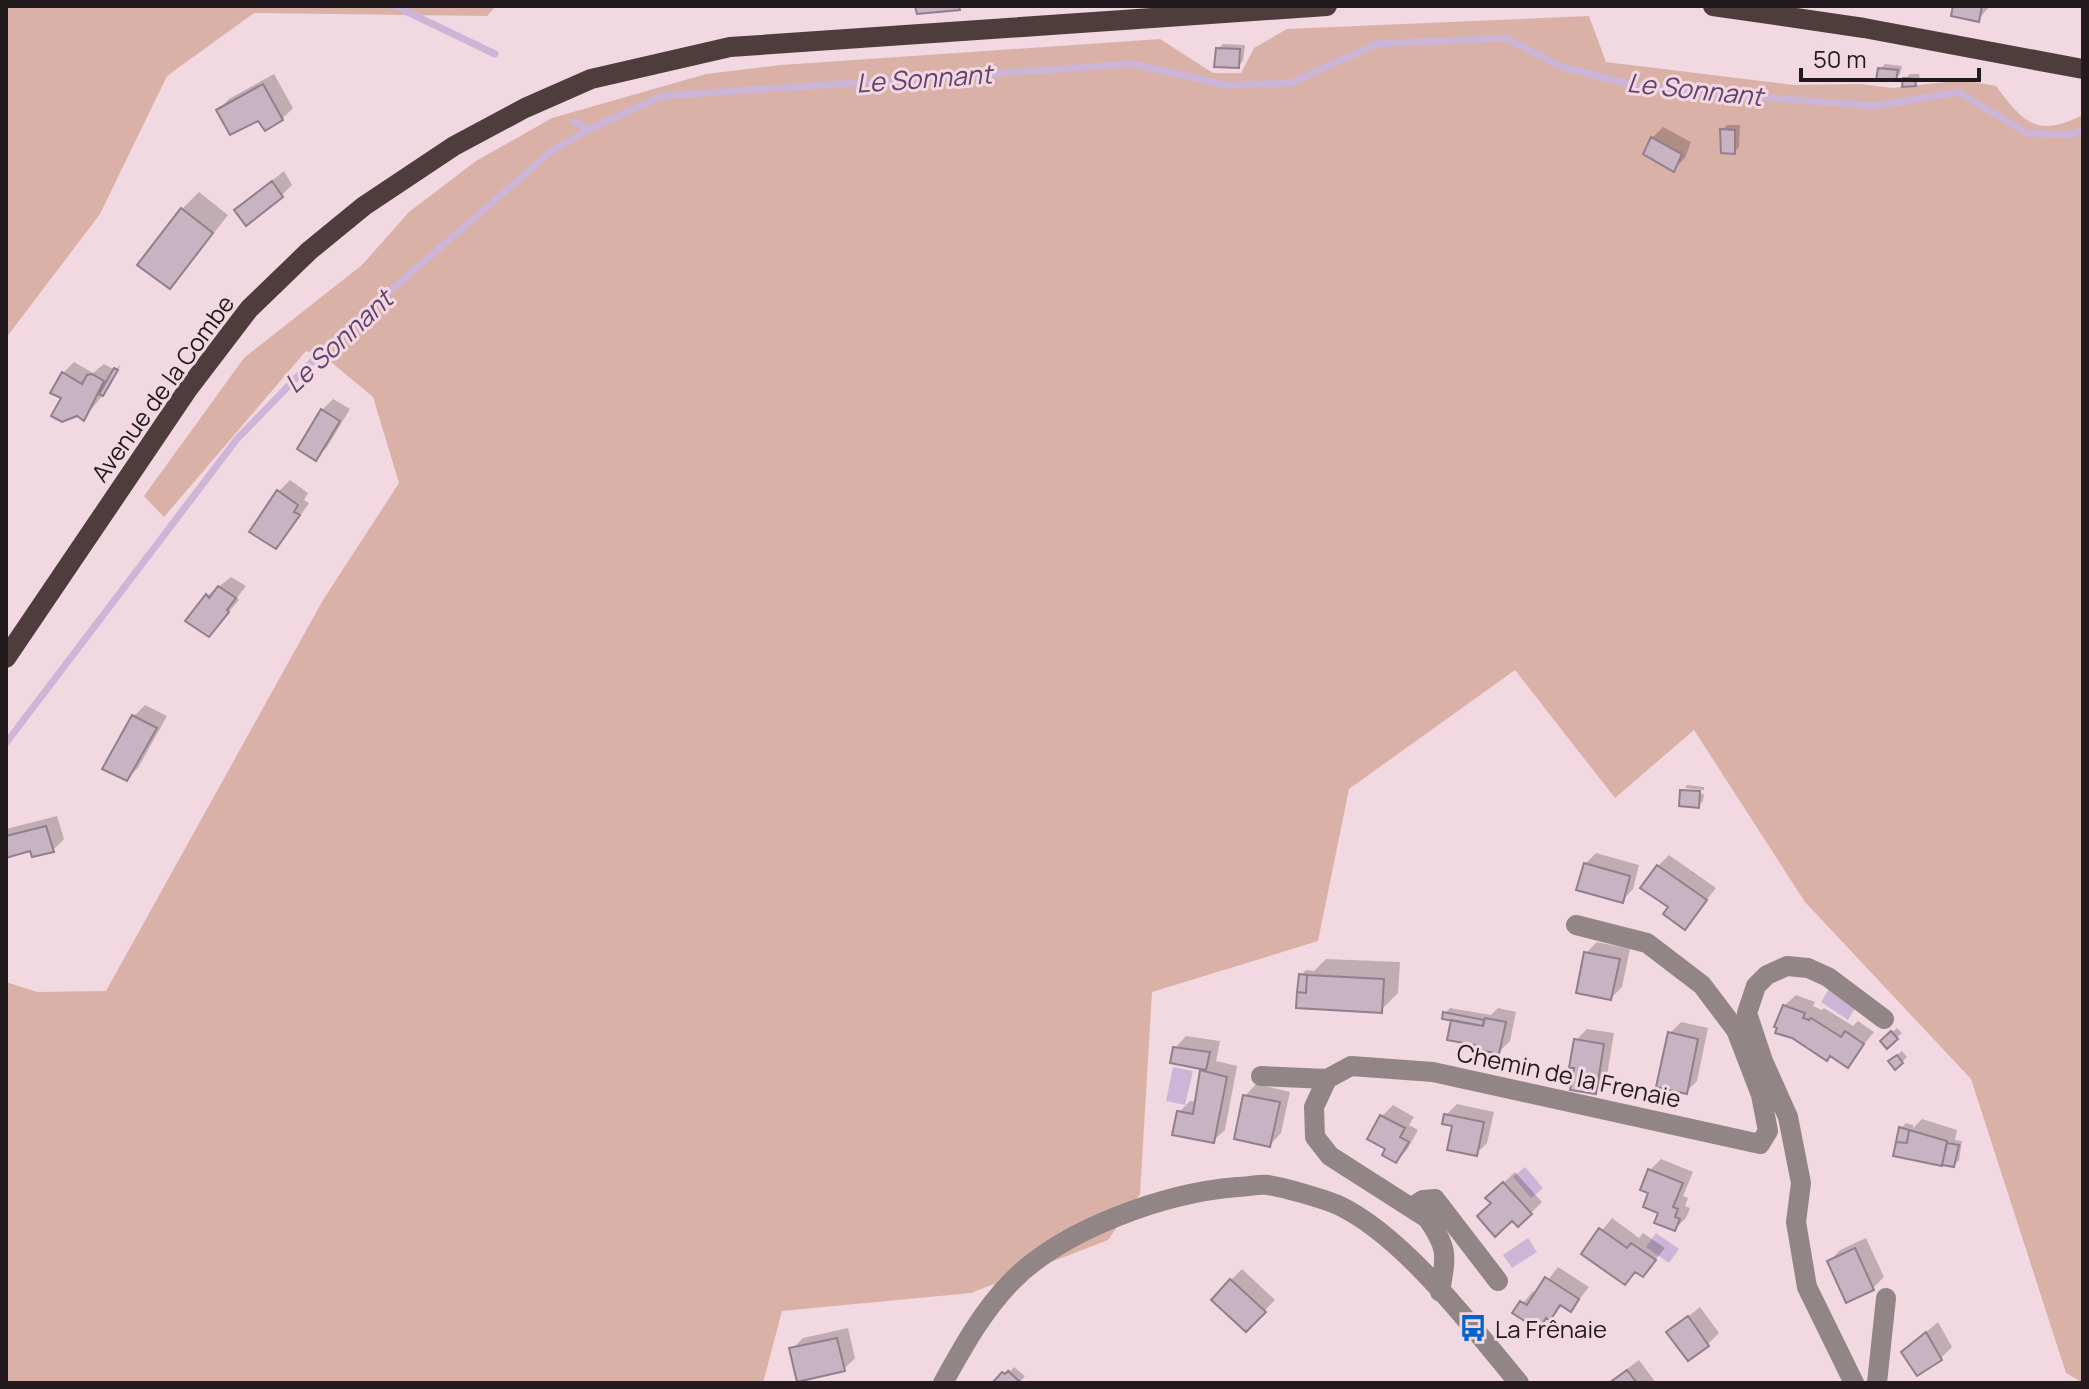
<svg xmlns="http://www.w3.org/2000/svg" width="2089" height="1389" font-family="Manrope,sans-serif">
	<style>
		.green { fill: #dab1a7 }
		.water { fill: #cdb5d7 }
		.shadow { fill: #0003 }
		.lines { fill: none; stroke-linecap: round; stroke-linejoin: round }
		.stream { stroke: #cdb5d7; stroke-width: 7 }
		.building { fill: #c7b3c1; stroke: #927f8d; stroke-width: 2 }
		.minor { stroke: #918586; stroke-width: 20 }
		.major { stroke: #4f3d3d; stroke-width: 20 }
		.labels { text-anchor: middle; dominant-baseline: central; stroke-width: 6; stroke-linejoin: round; paint-order: stroke }
		.street-label { font-size: 24px; fill: #231a1d; stroke: #f2d8e1 }
		.poi-label { font-size: 24px; fill: #231a1d; stroke: #f2d8e1; text-anchor: start }
		.water-label { font-size: 26px; font-style: italic; fill: #63426f; stroke: #f2d8e1 }
	</style>
	<rect width="100%" height="100%" fill="#f2d8e1"/>
	<path class="green" d="M 6,6 L 496,6 L 487,16 L 254,13 L 167,76 L 100,214 L 6,338 Z
		M 1589,16 L 1606,62 L 1794,85 L 1861,84 L 1893,88 L 1963,80 L 1996,86 C 2024,123 2037,138 2083,115 L 2083,1383 L 2066,1373 L 1971,1079 L 1805,902 L 1694,730 L 1615,798 L 1515,670 L 1349,789 L 1318,941 L 1152,992 L 1140,1194 L 1108,1240 L 971,1293 L 782,1311 L 763,1383 L 6,1383 L 6,982 L 37,992 L 106,991 L 323,600 L 399,483 L 373,397 L 325,357 L 306,351 L 164,517 L 144,496 L 244,358 L 362,265 L 409,212 L 476,161 L 552,118 L 706,74 L 781,65 L 1160,39 L 1213,73 L 1241,73 L 1254,48 L 1287,29 Z"/>
	<path class="water" d="M 1829,989 L 1856,1007 L 1848,1020 L 1821,1002 Z
		M 1173,1067 L 1193,1071 L 1185,1105 L 1166,1101 Z
		M 1525,1167 L 1543,1188 L 1531,1198 L 1513,1177 Z
		M 1656,1233 L 1679,1249 L 1669,1263 L 1646,1247 Z
		M 1528,1238 L 1537,1252 L 1512,1268 L 1503,1255 Z"/>
	<path class="shadow" d="M 1955,6 L 1990,6 L 1978,20 Z
		M 1223,44 L 1245,45 L 1243,61 L 1238,66 L 1218,49 Z
		M 1885,64 L 1902,66 L 1900,74 L 1895,79 L 1880,69 Z
		M 274,74 L 293,108 L 282,119 L 218,110 L 229,99 Z
		M 1910,74 L 1919,74 L 1920,79 L 1915,84 L 1905,79 Z
		M 1727,125 L 1740,125 L 1739,147 L 1734,152 L 1722,130 Z
		M 1663,127 L 1691,142 L 1685,158 L 1674,169 L 1652,138 Z
		M 284,171 L 292,185 L 281,196 L 236,210 Z
		M 199,192 L 228,215 L 186,269 L 169,286 L 140,264 L 182,209 Z
		M 74,362 L 93,373 L 104,364 L 115,370 L 121,364 L 108,389 L 84,418 L 64,397 L 63,373 Z
		M 333,399 L 350,409 L 327,447 L 316,458 L 322,410 Z
		M 290,480 L 308,493 L 304,500 L 309,503 L 287,535 L 276,546 L 252,532 L 279,491 Z
		M 231,577 L 246,586 L 237,598 L 239,600 L 209,634 L 188,620 L 208,595 Z
		M 145,705 L 167,716 L 138,768 L 126,779 L 134,716 Z
		M 1687,785 L 1704,787 L 1704,790 L 1685,788 Z
		M 1684,789 L 1684,792 L 1704,794 L 1703,801 L 1698,806 L 1682,790 Z
		M 57,816 L 64,839 L 53,850 L 32,849 L 6,856 L 6,829 Z
		M 1596,853 L 1639,865 L 1633,889 L 1622,901 L 1585,864 Z
		M 1669,855 L 1716,888 L 1685,927 L 1671,907 L 1658,866 Z
		M 1597,942 L 1630,949 L 1622,987 L 1611,998 L 1586,953 Z
		M 1326,959 L 1400,962 L 1398,993 L 1381,1010 L 1301,975 L 1306,970 L 1314,971 Z
		M 1796,995 L 1815,1002 L 1813,1006 L 1822,1010 L 1824,1008 L 1853,1026 L 1858,1021 L 1874,1032 L 1847,1066 L 1784,1006 Z
		M 1450,1008 L 1491,1015 L 1498,1008 L 1516,1012 L 1510,1041 L 1499,1052 L 1482,1044 L 1445,1013 Z
		M 1681,1022 L 1708,1028 L 1697,1081 L 1686,1092 L 1670,1033 Z
		M 1897,1028 L 1902,1033 L 1887,1046 L 1882,1041 Z
		M 1587,1029 L 1614,1033 L 1606,1081 L 1595,1092 L 1576,1066 L 1576,1040 Z
		M 1186,1036 L 1220,1041 L 1216,1061 L 1237,1066 L 1225,1130 L 1213,1141 L 1179,1112 L 1190,1101 L 1197,1102 L 1203,1068 L 1175,1048 Z
		M 1902,1051 L 1907,1057 L 1902,1062 L 1896,1056 Z
		M 1256,1084 L 1290,1092 L 1281,1133 L 1270,1145 L 1245,1096 Z
		M 1457,1104 L 1494,1112 L 1487,1143 L 1476,1154 L 1446,1115 Z
		M 1393,1105 L 1414,1117 L 1409,1125 L 1418,1130 L 1407,1150 L 1396,1161 L 1388,1149 L 1369,1138 L 1382,1116 Z
		M 1922,1119 L 1957,1130 L 1955,1140 L 1962,1141 L 1959,1160 L 1954,1165 L 1943,1163 L 1901,1128 L 1906,1123 L 1913,1125 L 1913,1128 Z
		M 1661,1159 L 1693,1172 L 1683,1196 L 1688,1198 L 1685,1206 L 1690,1208 L 1686,1218 L 1675,1229 L 1661,1212 L 1650,1192 L 1650,1170 Z
		M 1515,1172 L 1542,1202 L 1531,1213 L 1493,1203 L 1499,1187 Z
		M 1612,1218 L 1639,1238 L 1643,1233 L 1665,1248 L 1643,1275 L 1637,1271 L 1625,1283 L 1584,1253 Z
		M 1866,1238 L 1884,1277 L 1873,1288 L 1829,1262 L 1840,1250 Z
		M 1558,1267 L 1589,1287 L 1571,1310 L 1563,1305 L 1538,1328 L 1515,1313 L 1533,1291 L 1537,1294 Z
		M 1242,1269 L 1275,1300 L 1246,1330 L 1231,1280 Z
		M 1700,1307 L 1719,1333 L 1708,1344 L 1669,1332 Z
		M 1938,1322 L 1952,1347 L 1941,1358 L 1917,1373 L 1903,1352 Z
		M 848,1328 L 855,1358 L 844,1369 L 792,1349 L 803,1338 Z
		M 1639,1360 L 1656,1383 L 1609,1383 L 1611,1381 Z
		M 1014,1367 L 1025,1376 L 1019,1383 L 996,1382 L 1009,1369 L 1011,1371 Z"/>
	<g class="lines">
		<path class="stream" d="M 395,6 L 495,54
			M 574,122 L 590,129
			M 6,743 L 237,439 L 332,341 L 553,150 L 590,129 L 662,96 L 1133,64 L 1226,85 L 1291,83 L 1376,44 L 1506,38 L 1562,67 L 1645,88 L 1875,106 L 1958,92 L 2027,133 L 2070,135 L 2083,130"/>
	</g>
	<path class="building" d="M 915,6 L 959,6 L 960,10 L 917,14 Z
		M 1953,6 L 1982,6 L 1979,22 L 1951,16 Z
		M 1216,48 L 1240,49 L 1239,68 L 1214,67 Z
		M 1878,68 L 1898,70 L 1896,81 L 1876,80 Z
		M 1903,78 L 1915,79 L 1916,86 L 1902,87 Z
		M 263,84 L 283,120 L 265,131 L 258,121 L 230,135 L 216,110 Z
		M 1720,129 L 1735,130 L 1735,154 L 1721,153 Z
		M 1651,137 L 1682,154 L 1674,172 L 1643,154 Z
		M 272,181 L 283,197 L 246,226 L 234,210 Z
		M 181,208 L 213,233 L 170,289 L 137,265 Z
		M 114,368 L 118,370 L 103,396 L 99,394 Z
		M 62,372 L 82,384 L 87,375 L 92,374 L 104,381 L 84,421 L 77,416 L 62,422 L 51,416 L 61,398 L 50,393 Z
		M 321,409 L 340,421 L 316,461 L 297,449 Z
		M 277,490 L 298,505 L 294,512 L 300,515 L 276,549 L 249,532 Z
		M 218,586 L 236,598 L 227,610 L 229,612 L 209,637 L 185,621 L 206,594 L 209,598 Z
		M 132,715 L 157,728 L 127,781 L 102,769 Z
		M 1680,790 L 1700,791 L 1699,808 L 1679,806 Z
		M 46,826 L 54,852 L 32,857 L 30,851 L 6,858 L 6,836 Z
		M 1584,863 L 1630,876 L 1623,903 L 1576,890 Z
		M 1657,865 L 1707,900 L 1685,930 L 1663,914 L 1668,907 L 1640,888 Z
		M 1584,952 L 1620,959 L 1611,1000 L 1576,993 Z
		M 1299,974 L 1307,975 L 1306,993 L 1297,992 Z
		M 1307,975 L 1384,979 L 1382,1013 L 1296,1008 L 1297,992 L 1306,993 Z
		M 1783,1005 L 1805,1013 L 1803,1018 L 1809,1020 L 1811,1018 L 1841,1037 L 1845,1031 L 1864,1044 L 1848,1068 L 1830,1056 L 1827,1061 L 1792,1038 L 1775,1033 L 1777,1028 L 1774,1027 Z
		M 1443,1012 L 1484,1020 L 1483,1026 L 1442,1019 Z
		M 1485,1018 L 1506,1022 L 1499,1054 L 1479,1050 L 1480,1046 L 1447,1040 L 1451,1020 L 1483,1026 Z
		M 1891,1031 L 1898,1039 L 1887,1049 L 1880,1041 Z
		M 1668,1032 L 1698,1039 L 1687,1094 L 1656,1087 Z
		M 1574,1039 L 1604,1044 L 1596,1094 L 1570,1090 L 1574,1068 L 1569,1068 Z
		M 1173,1047 L 1210,1052 L 1206,1070 L 1170,1063 Z
		M 1897,1055 L 1903,1063 L 1895,1070 L 1888,1061 Z
		M 1200,1070 L 1227,1077 L 1214,1143 L 1172,1135 L 1177,1111 L 1193,1114 Z
		M 1243,1095 L 1280,1102 L 1270,1147 L 1234,1139 Z
		M 1444,1114 L 1484,1122 L 1477,1156 L 1447,1150 L 1452,1126 L 1442,1124 Z
		M 1380,1115 L 1405,1128 L 1400,1137 L 1409,1142 L 1396,1163 L 1382,1155 L 1385,1149 L 1367,1139 Z
		M 1899,1127 L 1909,1130 L 1907,1143 L 1896,1142 Z
		M 1909,1130 L 1947,1141 L 1942,1166 L 1893,1156 L 1896,1142 L 1907,1143 Z
		M 1947,1143 L 1959,1145 L 1954,1167 L 1942,1165 Z
		M 1648,1169 L 1683,1183 L 1673,1207 L 1678,1209 L 1675,1217 L 1680,1219 L 1675,1231 L 1654,1223 L 1658,1213 L 1643,1207 L 1648,1193 L 1640,1190 Z
		M 1503,1182 L 1532,1214 L 1518,1227 L 1512,1221 L 1495,1237 L 1477,1216 L 1491,1203 L 1485,1198 Z
		M 1599,1228 L 1627,1248 L 1631,1243 L 1656,1260 L 1643,1277 L 1635,1272 L 1625,1285 L 1581,1254 Z
		M 1855,1248 L 1874,1290 L 1846,1303 L 1827,1261 Z
		M 1545,1277 L 1579,1299 L 1571,1312 L 1560,1305 L 1550,1321 L 1546,1318 L 1539,1330 L 1512,1313 L 1520,1301 L 1527,1305 Z
		M 1230,1279 L 1266,1312 L 1246,1332 L 1211,1300 Z
		M 1688,1316 L 1709,1346 L 1688,1361 L 1666,1332 Z
		M 1926,1332 L 1942,1360 L 1917,1376 L 1901,1352 Z
		M 837,1338 L 845,1371 L 797,1382 L 789,1348 Z
		M 1627,1370 L 1637,1383 L 1609,1383 Z
		M 1008,1371 L 1021,1383 L 993,1382 L 1002,1372 L 1005,1374 Z"/>
	<g class="lines">
		<path class="minor" d="M 1261,1076 L 1327,1079
			M 1412,1207 L 1423,1200 L 1435,1199 L 1498,1281
			M 1440,1292 C 1446,1256 1449,1249 1427,1218 L 1330,1156 L 1315,1137 L 1314,1107 L 1327,1079 L 1351,1066 L 1433,1072 L 1760,1144 L 1768,1131 L 1761,1095 L 1736,1030 L 1702,985 L 1647,943 L 1576,925
			M 943,1383 C 963,1347 982,1312 1011,1282 C 1063,1229 1164,1193 1237,1187 C 1247,1187 1258,1184 1268,1185 C 1283,1187 1324,1199 1338,1205 C 1404,1236 1472,1327 1519,1383
			M 1854,1383 L 1807,1287 L 1796,1222 L 1801,1183 L 1788,1117 L 1763,1061 L 1747,1013 L 1756,986 L 1767,975 L 1787,966 L 1808,968 L 1828,977 L 1884,1019
			M 1877,1383 L 1886,1298"/>
		<path class="major" d="M 1713,6 L 1864,28 L 2083,69
			M 6,658 L 188,389 L 249,309 L 309,251 L 364,206 L 454,146 L 525,108 L 591,79 L 730,47 L 1327,6"/>
	</g>
	<defs>
		<g id="bus-bare" transform="scale(2.16)"><path d="M-5-6H5V4H4V6H2V4H-2V6H-4V4H-5ZM-3.5-4V0h7V-4ZM-3.5 1.2v1.5H-2V1.2ZM2 1.2v1.5H3.5V1.2Z" fill="#0563cc" stroke="#f2d8e1" stroke-width="2.5" paint-order="stroke"/></g>
	</defs>
	<g fill-rule="evenodd">
		<use href="#bus-bare" x="1473" y="1328"/>
	</g>
	<g class="labels">
		<g class="street-label">
			<text transform="translate(162 388) rotate(-54)">Avenue de la Combe</text>
			<text transform="translate(1569 1075) rotate(12)">Chemin de la Frenaie</text>
		</g>
		<g class="poi-label">
			<text x="1495" y="1328">La Frênaie</text>
		</g>
		<g class="water-label">
			<text transform="translate(924 78) rotate(-4)">Le Sonnant</text>
			<text transform="translate(1695 89) rotate(6)">Le Sonnant</text>
			<text transform="translate(338 341) rotate(-43)">Le Sonnant</text>
		</g>
	</g>
	<rect width="2089" height="1389" fill="none" stroke="#231a1d" stroke-width="16"/>
	<path d="M1801 68v12h178v-12" fill="none" stroke="#231a1d" stroke-width="4"/>
	<text x="1813" y="68" font-size="24" fill="#231a1d" stroke="#f2d8e1" stroke-width="6" paint-order="stroke">50 m</text>
</svg>
